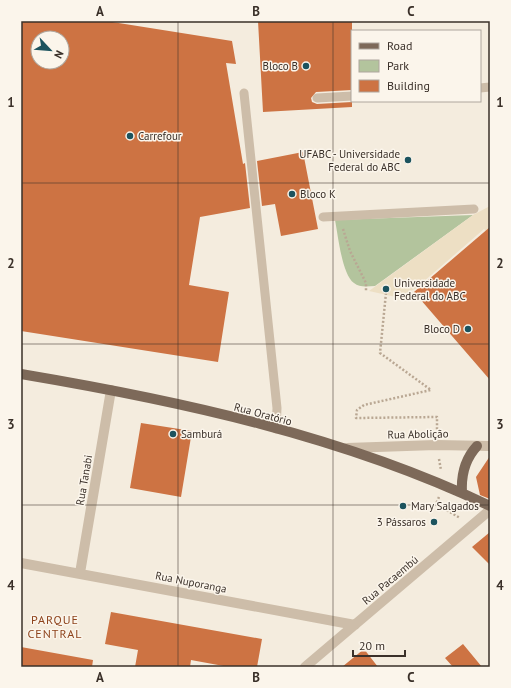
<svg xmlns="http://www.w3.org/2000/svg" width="511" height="688" font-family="'PT Sans',sans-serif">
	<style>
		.green { fill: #b3c49d }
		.plaza { fill: #eddfc4 }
		.building { fill: #cd7343; fill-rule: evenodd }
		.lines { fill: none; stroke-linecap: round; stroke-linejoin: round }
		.path { stroke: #b9a793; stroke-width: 2.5; stroke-dasharray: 2 2; stroke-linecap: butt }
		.service { stroke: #cdbda9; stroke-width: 9 }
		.minor { stroke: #cdbda9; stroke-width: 10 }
		.tertiary { stroke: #cdbda9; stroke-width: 10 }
		.primary { stroke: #7d6959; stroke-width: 10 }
		.grid { fill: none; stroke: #3a3029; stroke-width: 1; stroke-opacity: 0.55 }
		.poi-dot { fill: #1c535e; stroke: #fbf5eb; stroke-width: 1.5 }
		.labels { text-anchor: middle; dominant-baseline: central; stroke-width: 3; stroke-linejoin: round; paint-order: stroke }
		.poi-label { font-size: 11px; fill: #3a3029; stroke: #fbf5eb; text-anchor: start }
		.street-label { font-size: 11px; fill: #3a3029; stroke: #fbf5eb }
		.neighbourhood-label { font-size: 12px; letter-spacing: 1px; fill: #8e441d; stroke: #fbf5eb }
		.neatline { fill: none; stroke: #3a3029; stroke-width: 1.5 }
		.grid-label { font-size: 13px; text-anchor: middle; font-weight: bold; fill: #3a3029 }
	</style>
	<rect width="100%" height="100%" fill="#f4ecde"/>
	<path class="green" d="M 473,215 L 375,286 C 368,286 360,288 354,283 C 342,275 338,235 335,220 Z"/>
	<path class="plaza" d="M 490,206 L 490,235 L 484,229 L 415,289 L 396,297 L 369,291 L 473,215 Z"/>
	<path class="building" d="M 21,21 L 106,21 L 232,41 L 236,64 L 226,63 L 243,164 L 245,163 L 250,208 L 200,217 L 189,285 L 229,292 L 218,362 L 21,331 ZM 38,38 L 62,38 L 62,62 L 38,62 Z
		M 258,21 L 352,21 L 352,90 L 316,92 L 311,98 L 312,102 L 317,104 L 352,102 L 352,107 L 263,112 Z
		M 303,152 L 318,229 L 281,236 L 275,204 L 262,206 L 257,161 Z
		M 490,227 L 490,380 L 414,292 Z
		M 141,423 L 192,431 L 181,497 L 130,488 Z
		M 490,456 L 490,499 L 480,495 L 476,477 Z
		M 490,532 L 490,565 L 472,547 Z
		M 111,612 L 262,639 L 257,667 L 229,667 L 191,660 L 190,667 L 135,667 L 138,650 L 105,644 Z
		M 463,644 L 482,667 L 453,667 L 445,658 Z
		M 21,647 L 93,660 L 92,667 L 21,667 Z
		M 364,649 L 378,667 L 342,667 Z"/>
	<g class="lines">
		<path class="path" d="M 343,229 L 350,251 L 366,283 L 366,292
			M 386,293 L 380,353 L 431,390 L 364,405 L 357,410 L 356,418 L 437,417 L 437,432
			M 439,459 L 441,470
			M 439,497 L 436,504 L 460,518"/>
		<path class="service" d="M 480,88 L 490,87
			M 244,93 L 277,408 L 276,429
			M 317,98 L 352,96
			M 323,217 L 474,209"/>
		<path class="minor" d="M 21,563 L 355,625
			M 80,573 L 111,390
			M 305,667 L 490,510"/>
		<path class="tertiary" d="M 347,448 L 436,445 L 490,446"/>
		<path class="primary" d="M 21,374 C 181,401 343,436 490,506
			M 462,492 C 461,474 465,459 477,446"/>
	</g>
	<path class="grid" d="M 178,21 L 178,667M 333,21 L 333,667M 21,183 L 490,183M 21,344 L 490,344M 21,505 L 490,505"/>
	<g class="poi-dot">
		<circle cx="306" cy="66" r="4"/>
		<circle cx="130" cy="136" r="4"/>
		<circle cx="408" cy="160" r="4"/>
		<circle cx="292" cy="194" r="4"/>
		<circle cx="386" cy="289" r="4"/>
		<circle cx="468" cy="329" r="4"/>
		<circle cx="173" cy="434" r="4"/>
		<circle cx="403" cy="506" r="4"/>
		<circle cx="434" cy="522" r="4"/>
	</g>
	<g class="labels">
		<g class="poi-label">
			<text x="298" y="66" text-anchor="end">Bloco B</text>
			<text x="138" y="136">Carrefour</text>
			<text x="400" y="154" text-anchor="end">UFABC - Universidade<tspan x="400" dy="13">Federal do ABC</tspan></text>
			<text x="300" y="194">Bloco K</text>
			<text x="394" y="283">Universidade<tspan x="394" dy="13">Federal do ABC</tspan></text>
			<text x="460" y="329" text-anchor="end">Bloco D</text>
			<text x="181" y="434">Samburá</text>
			<text x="411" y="506">Mary Salgados</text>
			<text x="426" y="522" text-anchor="end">3 Pássaros</text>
		</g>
		<g class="street-label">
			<text transform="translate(263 414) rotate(15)">Rua Oratório</text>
			<text transform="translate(418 434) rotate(-1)">Rua Abolição</text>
			<text transform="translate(84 480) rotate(-80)">Rua Tanabi</text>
			<text transform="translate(390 580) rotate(-40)">Rua Pacaembú</text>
			<text transform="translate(191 582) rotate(11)">Rua Nuporanga</text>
		</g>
		<g class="neighbourhood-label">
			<text x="55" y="619">PARQUE<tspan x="55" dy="14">CENTRAL</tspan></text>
		</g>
	</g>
	<rect width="511" height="688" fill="none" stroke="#fbf5eb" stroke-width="44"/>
	<rect x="351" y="30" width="130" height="72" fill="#fbf5eb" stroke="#aea69d"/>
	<rect x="359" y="43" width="20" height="6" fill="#7d6959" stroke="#aea69d"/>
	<text x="387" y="50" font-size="12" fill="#3a3029">Road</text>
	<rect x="359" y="60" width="20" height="12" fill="#b3c49d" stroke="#aea69d"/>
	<text x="387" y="70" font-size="12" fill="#3a3029">Park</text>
	<rect x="359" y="80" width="20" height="12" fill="#cd7343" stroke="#aea69d"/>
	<text x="387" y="90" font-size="12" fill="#3a3029">Building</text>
	<g transform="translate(50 50) rotate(116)"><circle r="19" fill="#fbf5eb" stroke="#aea69d"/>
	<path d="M0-3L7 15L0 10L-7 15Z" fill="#1c535e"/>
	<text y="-6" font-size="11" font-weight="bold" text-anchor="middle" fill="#3a3029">N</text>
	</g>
	<path d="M353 650v6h52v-6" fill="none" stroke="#3a3029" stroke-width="2"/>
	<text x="359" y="650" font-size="12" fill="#3a3029" stroke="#fbf5eb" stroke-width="3" paint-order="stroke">20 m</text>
	<rect x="22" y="22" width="467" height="644" class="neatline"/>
	<g class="grid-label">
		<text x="100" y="16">A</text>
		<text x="256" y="16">B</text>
		<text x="411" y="16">C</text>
		<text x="11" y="107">1</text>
		<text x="500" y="107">1</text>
		<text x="11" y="268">2</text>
		<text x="500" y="268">2</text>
		<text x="11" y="429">3</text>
		<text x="500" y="429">3</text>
		<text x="11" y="590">4</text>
		<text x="500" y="590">4</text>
		<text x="100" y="682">A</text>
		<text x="256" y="682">B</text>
		<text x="411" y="682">C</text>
	</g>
</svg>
